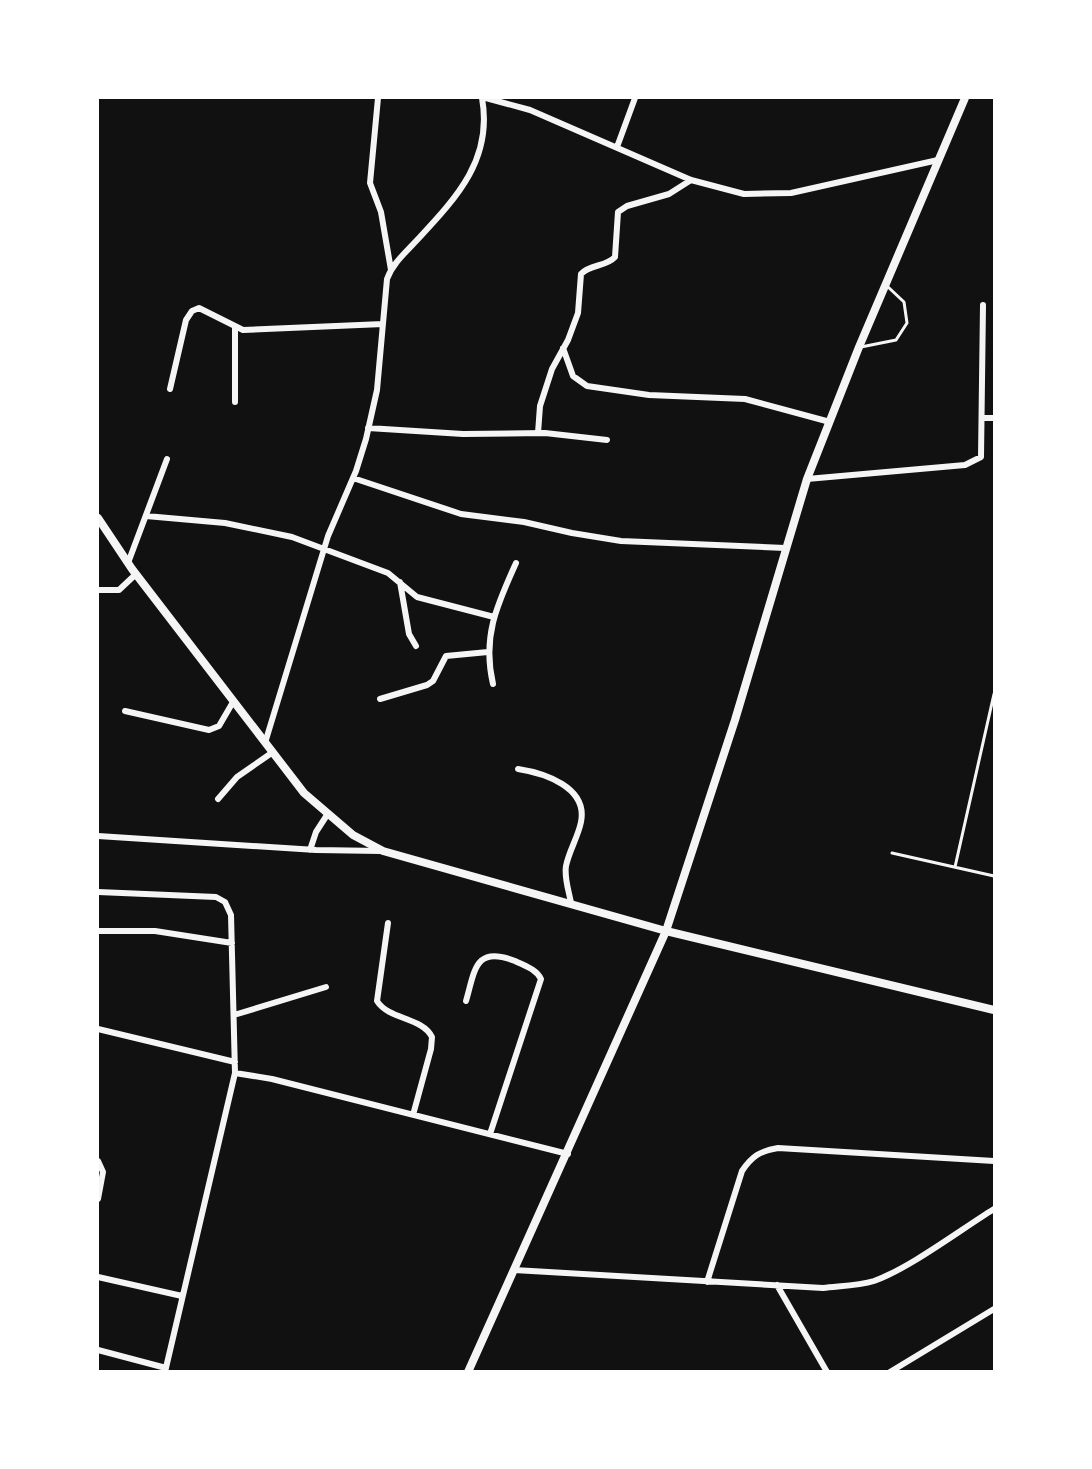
<svg xmlns="http://www.w3.org/2000/svg" width="1092" height="1469" font-family="Merriweather,serif">
	<style>
		.lines { fill: none; stroke-linecap: round; stroke-linejoin: round }
		.service { stroke: #f5f5f5; stroke-width: 3 }
		.minor { stroke: #f5f5f5; stroke-width: 6 }
		.tertiary { stroke: #f5f5f5; stroke-width: 8 }
		.secondary { stroke: #f5f5f5; stroke-width: 8 }
	</style>
	<rect width="100%" height="100%" fill="#111"/>
	<g class="lines">
		<path class="service" d="M 861,347 L 896,340 L 907,323 L 904,302 L 887,286
			M 892,853 L 994,876
			M 955,867 L 994,694"/>
		<path class="minor" d="M 378,98 L 370,183 L 381,212 L 391,270
			M 486,98 L 530,110 L 691,180 L 744,194 L 791,193 L 938,160
			M 617,147 L 635,98
			M 563,348 L 573,376 L 587,386 L 649,395 L 745,399 L 830,422
			M 170,389 L 186,320 L 192,311 L 199,308 L 243,330 L 383,324
			M 235,402 L 235,327
			M 983,418 L 994,418
			M 368,428 L 463,434 L 545,433 L 607,440
			M 538,433 L 540,406 L 552,369 L 568,340 L 578,313 L 581,274 C 590,264 606,267 615,257 L 618,212 L 627,206 L 669,194 L 691,180
			M 353,478 L 461,514 L 524,522 L 572,533 L 621,541 L 785,548
			M 807,479 L 965,465 L 981,457 L 983,305
			M 146,516 L 225,523 L 292,537 L 388,573 L 417,597 L 494,617
			M 128,563 L 167,459
			M 400,582 L 409,634 L 416,646
			M 98,590 L 119,590 L 136,574
			M 493,684 C 482,637 497,605 516,563
			M 380,699 L 427,685 L 433,681 L 446,656 L 488,652
			M 125,711 L 209,730 L 219,726 L 233,702
			M 265,743 L 328,536 L 356,471 L 366,439 L 377,390 L 387,279 C 393,263 406,252 418,239 C 457,197 493,159 482,98
			M 518,769 C 544,773 588,787 581,822 C 578,837 569,851 566,866 C 564,878 569,891 571,903
			M 218,799 L 237,777 L 273,752
			M 98,836 L 316,850 L 381,851
			M 310,850 L 316,832 L 327,815
			M 98,892 L 216,897 L 225,902 L 231,915 L 235,1073 L 165,1372
			M 388,923 L 377,1001 C 389,1020 422,1017 432,1037 L 431,1049 L 413,1115
			M 98,931 L 155,931 L 232,943
			M 466,1001 C 475,970 475,945 515,961 C 525,966 536,969 541,979 L 490,1134
			M 234,1015 L 326,987
			M 98,1029 L 235,1062
			M 235,1073 L 272,1079 L 568,1154
			M 98,1161 L 103,1172 L 98,1199
			M 514,1270 L 823,1288 C 839,1286 858,1286 874,1281 C 910,1268 960,1230 994,1209
			M 98,1277 L 182,1296
			M 707,1282 L 742,1171 C 752,1156 760,1151 778,1148 L 994,1161
			M 777,1285 L 827,1372
			M 98,1350 L 166,1368
			M 890,1372 L 994,1309"/>
		<path class="tertiary" d="M 98,518 L 132,569 L 304,793 L 353,835 L 383,851 L 666,931 L 994,1010"/>
		<path class="secondary" d="M 468,1372 L 666,931 L 735,720 L 807,479 L 859,347 L 965,98"/>
	</g>
	<rect width="1092" height="1469" fill="none" stroke="#ffffff" stroke-width="198"/>
</svg>
